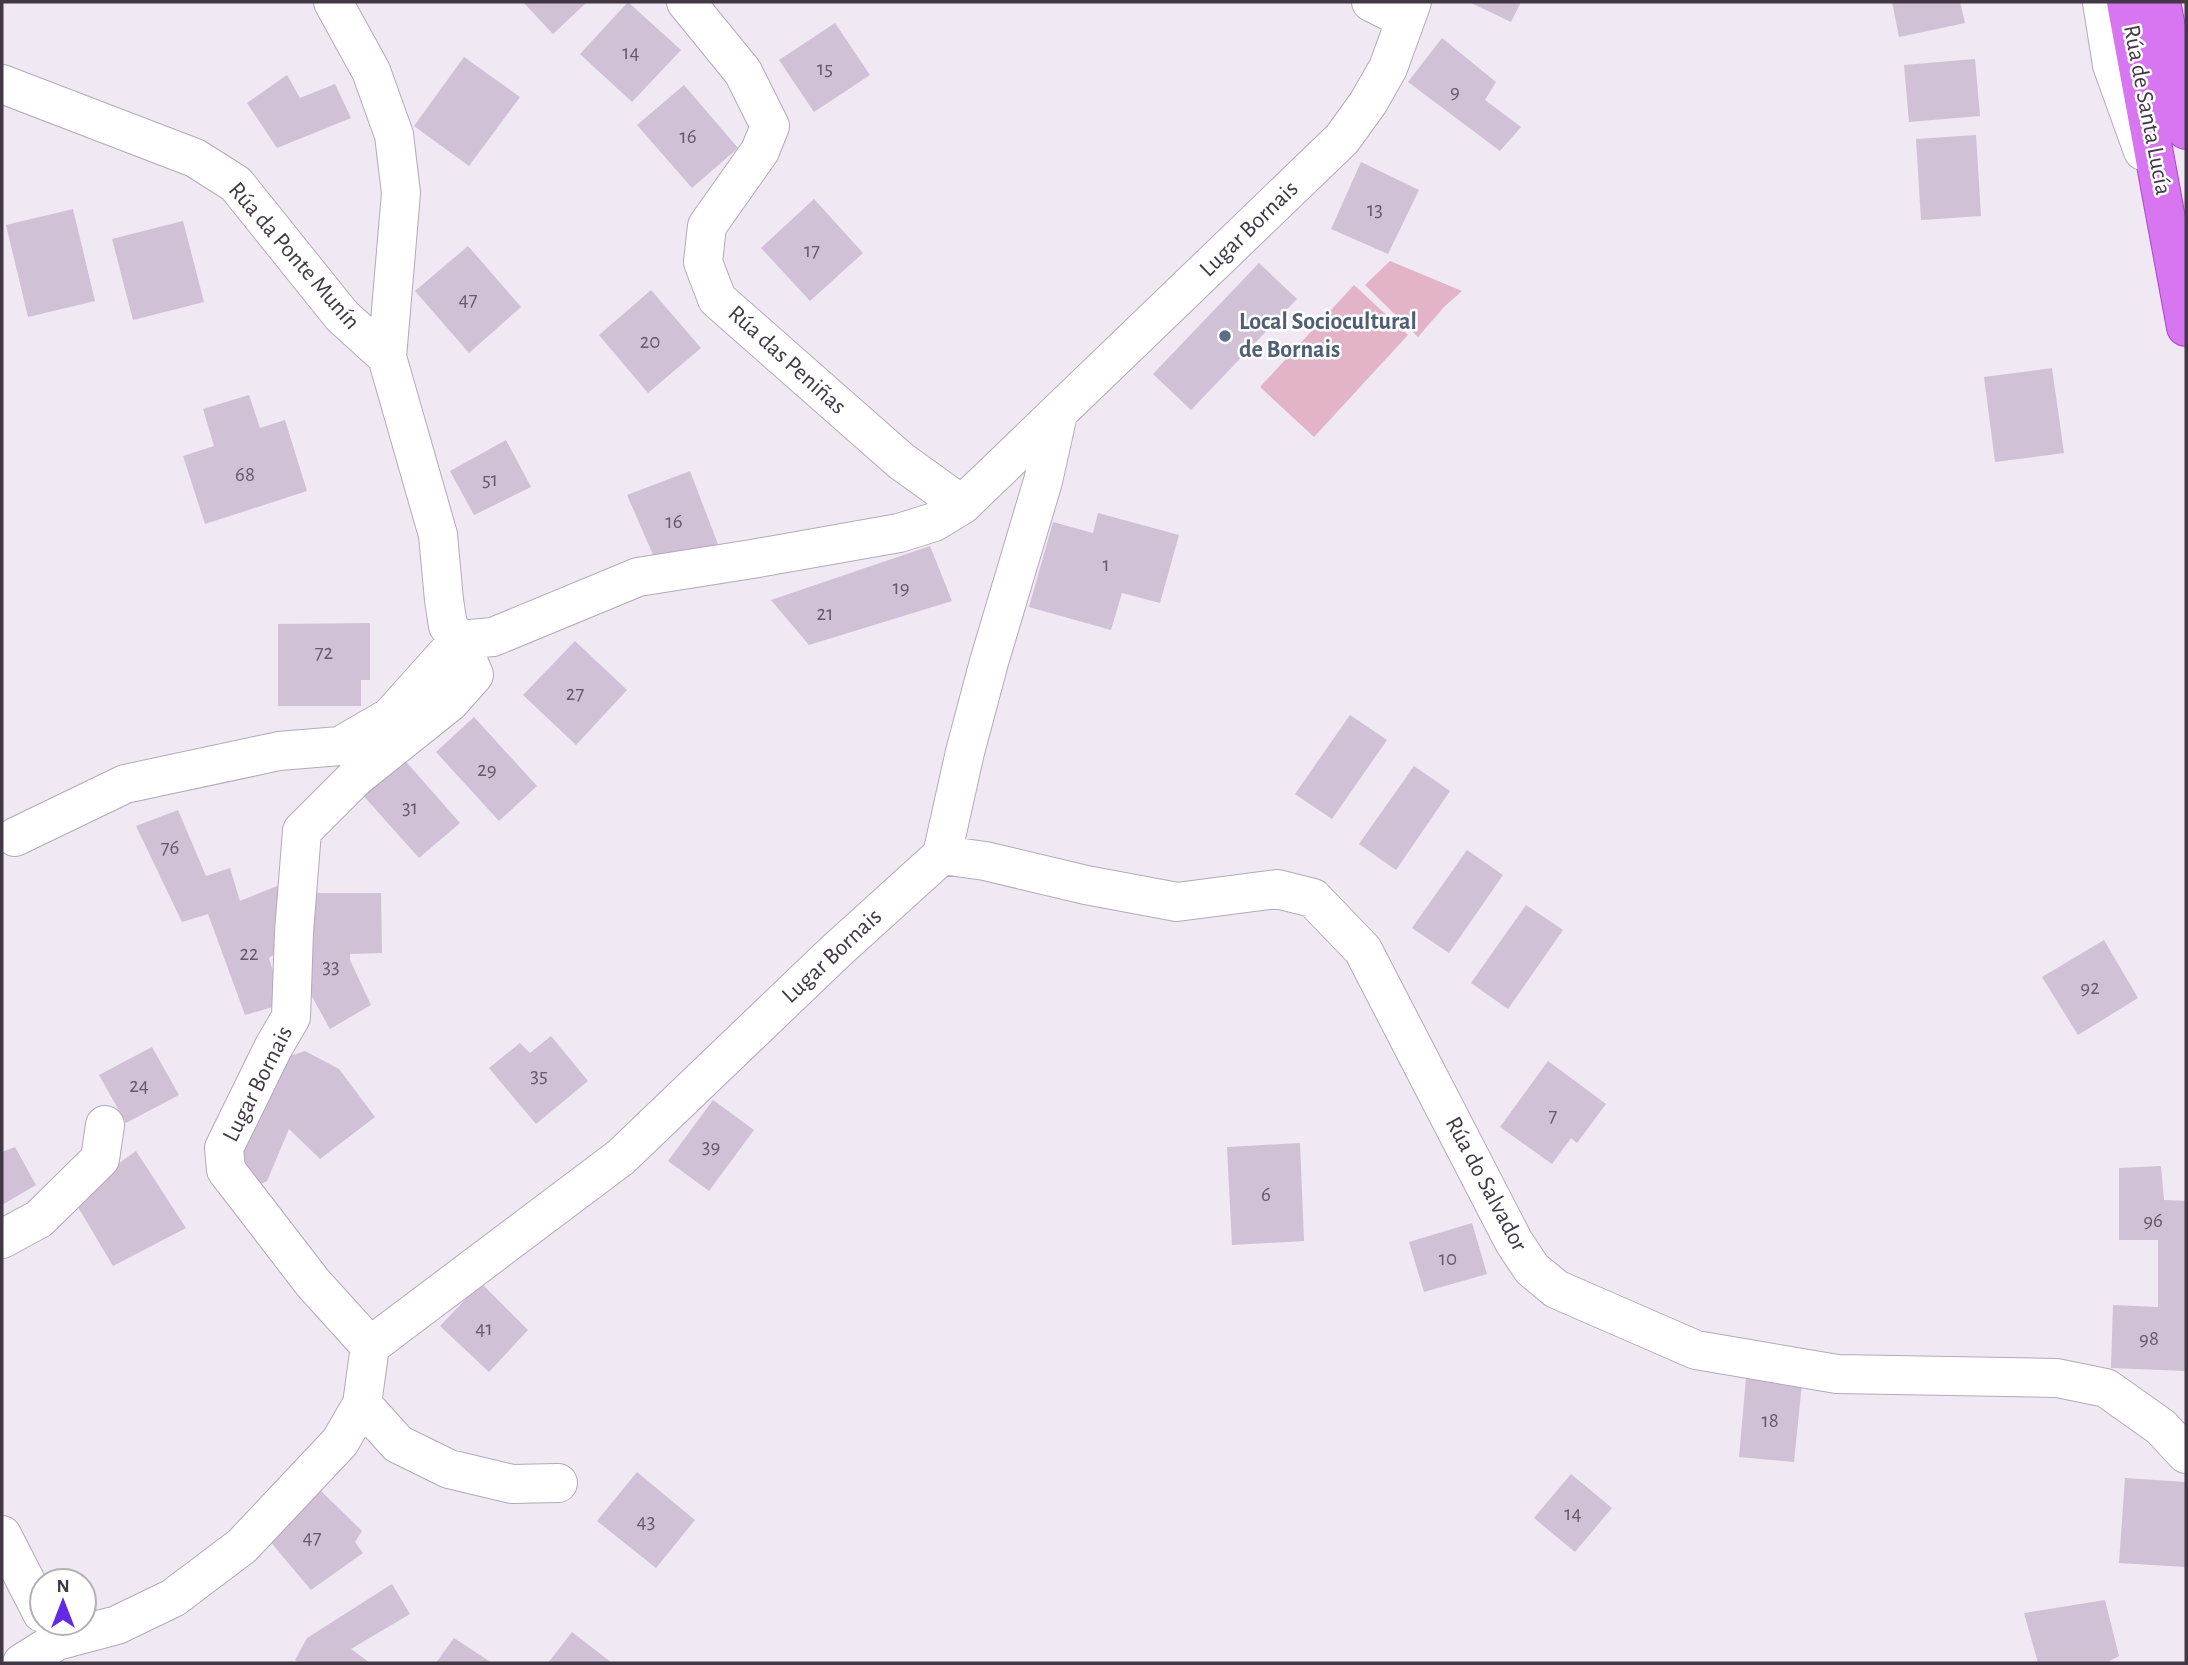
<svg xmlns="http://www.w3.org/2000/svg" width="2188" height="1665" font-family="'Alegreya Sans',sans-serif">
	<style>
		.green { fill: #e3b4c7 }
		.building { fill: #d0c1d6 }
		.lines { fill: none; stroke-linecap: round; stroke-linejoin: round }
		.minor-casing { stroke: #b6a8ba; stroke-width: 40 }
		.highway-casing { stroke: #ae45ce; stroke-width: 40 }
		.minor { stroke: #fff; stroke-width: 38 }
		.highway { stroke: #d875f0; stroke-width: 38 }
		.service-dot { fill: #5c6f8a; stroke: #fff; stroke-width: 2.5 }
		.labels { text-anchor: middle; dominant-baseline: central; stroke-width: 5; stroke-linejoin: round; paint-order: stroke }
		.number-label { font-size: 21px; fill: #655a69 }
		.street-label { font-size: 24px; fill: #413745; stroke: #fff }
		.service-label { font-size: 24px; font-weight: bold; fill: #4e5e75; stroke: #fff; text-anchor: start }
	</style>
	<rect width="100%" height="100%" fill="#f0e8f2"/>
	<path class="green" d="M 1390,261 L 1462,291 L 1444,307 L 1418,337 L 1365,285 Z
		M 1354,285 L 1408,335 L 1314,437 L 1260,387 Z"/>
	<path class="building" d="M 523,2 L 587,2 L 553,34 Z
		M 628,2 L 681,50 L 632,102 L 580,54 Z
		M 1469,2 L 1521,2 L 1511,22 Z
		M 1892,2 L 1960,2 L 1965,23 L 1899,37 Z
		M 835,23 L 870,75 L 814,112 L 779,60 Z
		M 1442,38 L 1496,82 L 1485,100 L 1521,127 L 1500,151 L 1408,82 Z
		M 464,57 L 520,97 L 469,166 L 414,126 Z
		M 1975,59 L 1980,116 L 1909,122 L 1904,65 Z
		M 287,75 L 300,98 L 335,84 L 351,118 L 277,148 L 247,103 Z
		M 684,85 L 738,148 L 692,188 L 637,125 Z
		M 1976,135 L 1981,216 L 1921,220 L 1916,139 Z
		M 1361,162 L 1419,190 L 1388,254 L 1331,229 Z
		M 814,199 L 863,253 L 810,301 L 761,248 Z
		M 73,209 L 95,301 L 28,317 L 6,225 Z
		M 183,221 L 204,302 L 133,320 L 112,239 Z
		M 468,246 L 521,307 L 469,353 L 415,291 Z
		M 1259,263 L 1297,299 L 1191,410 L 1153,374 Z
		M 651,290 L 701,348 L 648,393 L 599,335 Z
		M 2052,368 L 2064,453 L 1995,462 L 1984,377 Z
		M 249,395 L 260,428 L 285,420 L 307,491 L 205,524 L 183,456 L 214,446 L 203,409 Z
		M 506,440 L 531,487 L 474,515 L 450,471 Z
		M 690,471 L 719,547 L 654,557 L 627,495 Z
		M 1098,513 L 1179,535 L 1160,603 L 1122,593 L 1111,630 L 1029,607 L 1053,522 L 1093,533 Z
		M 930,546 L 952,601 L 809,645 L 771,600 Z
		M 370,623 L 370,680 L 361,680 L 361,706 L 278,706 L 278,624 Z
		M 575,641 L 627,690 L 576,745 L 523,695 Z
		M 1350,715 L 1387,740 L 1332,819 L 1295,794 Z
		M 474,717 L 537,786 L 499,821 L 436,752 Z
		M 401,756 L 460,823 L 419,858 L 360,792 Z
		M 1414,766 L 1450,791 L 1396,870 L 1359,844 Z
		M 178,810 L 206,876 L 230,868 L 240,901 L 287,882 L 284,948 L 269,958 L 283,1004 L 245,1015 L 208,914 L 182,922 L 136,826 Z
		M 1467,850 L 1503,875 L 1449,953 L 1412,928 Z
		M 309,893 L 381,893 L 382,953 L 350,954 L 350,960 L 371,1005 L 330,1029 L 301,977 Z
		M 1526,905 L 1563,930 L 1508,1009 L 1471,983 Z
		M 2104,940 L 2138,998 L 2078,1035 L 2042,977 Z
		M 551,1036 L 588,1081 L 536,1124 L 489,1068 L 520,1043 L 530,1053 Z
		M 152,1047 L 179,1095 L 126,1123 L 99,1075 Z
		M 305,1051 L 339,1069 L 375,1117 L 320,1159 L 289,1129 L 267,1181 L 251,1189 L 235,1158 L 277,1060 Z
		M 1548,1061 L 1606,1104 L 1577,1143 L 1571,1138 L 1552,1164 L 1500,1127 Z
		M 713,1100 L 754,1130 L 709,1191 L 668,1161 Z
		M 1300,1143 L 1304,1241 L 1232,1245 L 1227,1147 Z
		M 15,1147 L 36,1185 L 2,1205 L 2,1152 Z
		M 136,1151 L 186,1228 L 113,1266 L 72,1197 Z
		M 2161,1166 L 2164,1200 L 2186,1201 L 2186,1371 L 2111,1368 L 2113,1305 L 2158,1307 L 2158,1240 L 2119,1240 L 2119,1168 Z
		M 1472,1223 L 1487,1274 L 1424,1292 L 1409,1242 Z
		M 481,1283 L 528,1330 L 489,1372 L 440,1326 Z
		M 1746,1378 L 1802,1383 L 1794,1462 L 1739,1457 Z
		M 637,1472 L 695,1520 L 656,1568 L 597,1521 Z
		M 1571,1474 L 1612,1508 L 1575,1552 L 1534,1518 Z
		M 2125,1478 L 2186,1482 L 2185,1567 L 2119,1563 Z
		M 317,1487 L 362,1531 L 355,1542 L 363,1553 L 311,1590 L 263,1533 Z
		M 392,1584 L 410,1614 L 351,1649 L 370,1663 L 300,1663 L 295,1660 L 307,1638 Z
		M 2105,1600 L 2119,1656 L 2106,1663 L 2038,1663 L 2024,1613 Z
		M 572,1632 L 612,1663 L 548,1663 Z
		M 454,1638 L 492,1663 L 436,1663 Z"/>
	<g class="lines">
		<g class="minor-casing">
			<path id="minor" d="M 333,2 L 371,71 L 394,135 L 401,193 L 387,357 L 438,535 L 444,600 L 448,626 L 459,640 L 474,675 L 450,702 L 356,777 L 302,831 L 294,932 L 291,1017 L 273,1048 L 224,1148 L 226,1170 L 313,1283 L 370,1346
				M 686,2 L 743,72 L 770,126 L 760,151 L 707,226 L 703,262 L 717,299 L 901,461 L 962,505
				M 1371,2 L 1405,19
				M 2102,2 L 2112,65 L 2143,151
				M 2,84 L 195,158 L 236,184 L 342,316 L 387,357
				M 15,837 L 125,784 L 279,751 L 340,746 L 390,717 L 459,640 L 493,637 L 638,577 L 752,559 L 899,533 L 934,522 L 962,505 L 1342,139 L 1368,103 L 1388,68 L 1412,2
				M 942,855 L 985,861 L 1086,885 L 1177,902 L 1277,889 L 1313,898 L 1363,950 L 1514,1242 L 1532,1269 L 1556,1289 L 1696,1350 L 1837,1374 L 2057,1378 L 2106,1388 L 2161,1427 L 2186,1454
				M 2,1239 L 39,1219 L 100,1159 L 105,1125
				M 362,1404 L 398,1444 L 449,1469 L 512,1484 L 558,1483
				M 2,1535 L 42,1613
				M 22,1663 L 57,1641 L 117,1625 L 173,1598 L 242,1546 L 340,1442 L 362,1404 L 370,1346 L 621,1157 L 835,952 L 942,855 L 965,752 L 989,662 L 1043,481 L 1058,414"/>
		</g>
		<g class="highway-casing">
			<path id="highway" d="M 2126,2 L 2186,327
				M 2161,2 L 2186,130"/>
		</g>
		<use href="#minor" class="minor"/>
		<use href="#highway" class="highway"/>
	</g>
	<circle class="service-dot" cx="1225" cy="336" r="7"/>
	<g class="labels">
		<g class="number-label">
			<text x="631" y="52">14</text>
			<text x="825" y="68">15</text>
			<text x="1455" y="91">9</text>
			<text x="688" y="136">16</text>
			<text x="1375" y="209">13</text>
			<text x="812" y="250">17</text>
			<text x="468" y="299">47</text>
			<text x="650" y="341">20</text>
			<text x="245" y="474">68</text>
			<text x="490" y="479">51</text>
			<text x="674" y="521">16</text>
			<text x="1106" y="564">1</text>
			<text x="901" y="587">19</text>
			<text x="825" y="613">21</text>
			<text x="324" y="652">72</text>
			<text x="575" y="693">27</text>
			<text x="487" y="769">29</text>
			<text x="410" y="807">31</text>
			<text x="170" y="847">76</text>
			<text x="249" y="953">22</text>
			<text x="331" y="966">33</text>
			<text x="2090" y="987">92</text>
			<text x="539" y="1075">35</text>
			<text x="139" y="1085">24</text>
			<text x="1553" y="1115">7</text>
			<text x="711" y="1146">39</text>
			<text x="1266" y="1194">6</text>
			<text x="2153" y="1220">96</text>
			<text x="1448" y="1258">10</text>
			<text x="484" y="1328">41</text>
			<text x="2149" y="1338">98</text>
			<text x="1770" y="1420">18</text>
			<text x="1573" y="1513">14</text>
			<text x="646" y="1521">43</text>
			<text x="312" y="1537">47</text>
		</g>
		<g class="street-label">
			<text transform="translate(2147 110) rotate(79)">Rúa de Santa Lucía</text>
			<text transform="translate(1249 229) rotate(-44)">Lugar Bornais</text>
			<text transform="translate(294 256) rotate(49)">Rúa da Ponte Munín</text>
			<text transform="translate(787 360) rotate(42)">Rúa das Peniñas</text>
			<text transform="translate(832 956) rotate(-43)">Lugar Bornais</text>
			<text transform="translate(258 1084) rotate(-63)">Lugar Bornais</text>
			<text transform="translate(1486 1184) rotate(62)">Rúa do Salvador</text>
		</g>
		<g class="service-label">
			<text x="1239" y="322">Local Sociocultural<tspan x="1239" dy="28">de Bornais</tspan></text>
		</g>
	</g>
	<rect width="2188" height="1665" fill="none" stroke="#413745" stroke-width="7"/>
	<g transform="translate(63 1602)"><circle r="33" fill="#ffffff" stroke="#b3afb5" stroke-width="2"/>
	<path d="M0-5L12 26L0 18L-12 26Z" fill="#612be5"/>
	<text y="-10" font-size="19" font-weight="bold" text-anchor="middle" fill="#413745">N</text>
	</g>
</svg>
